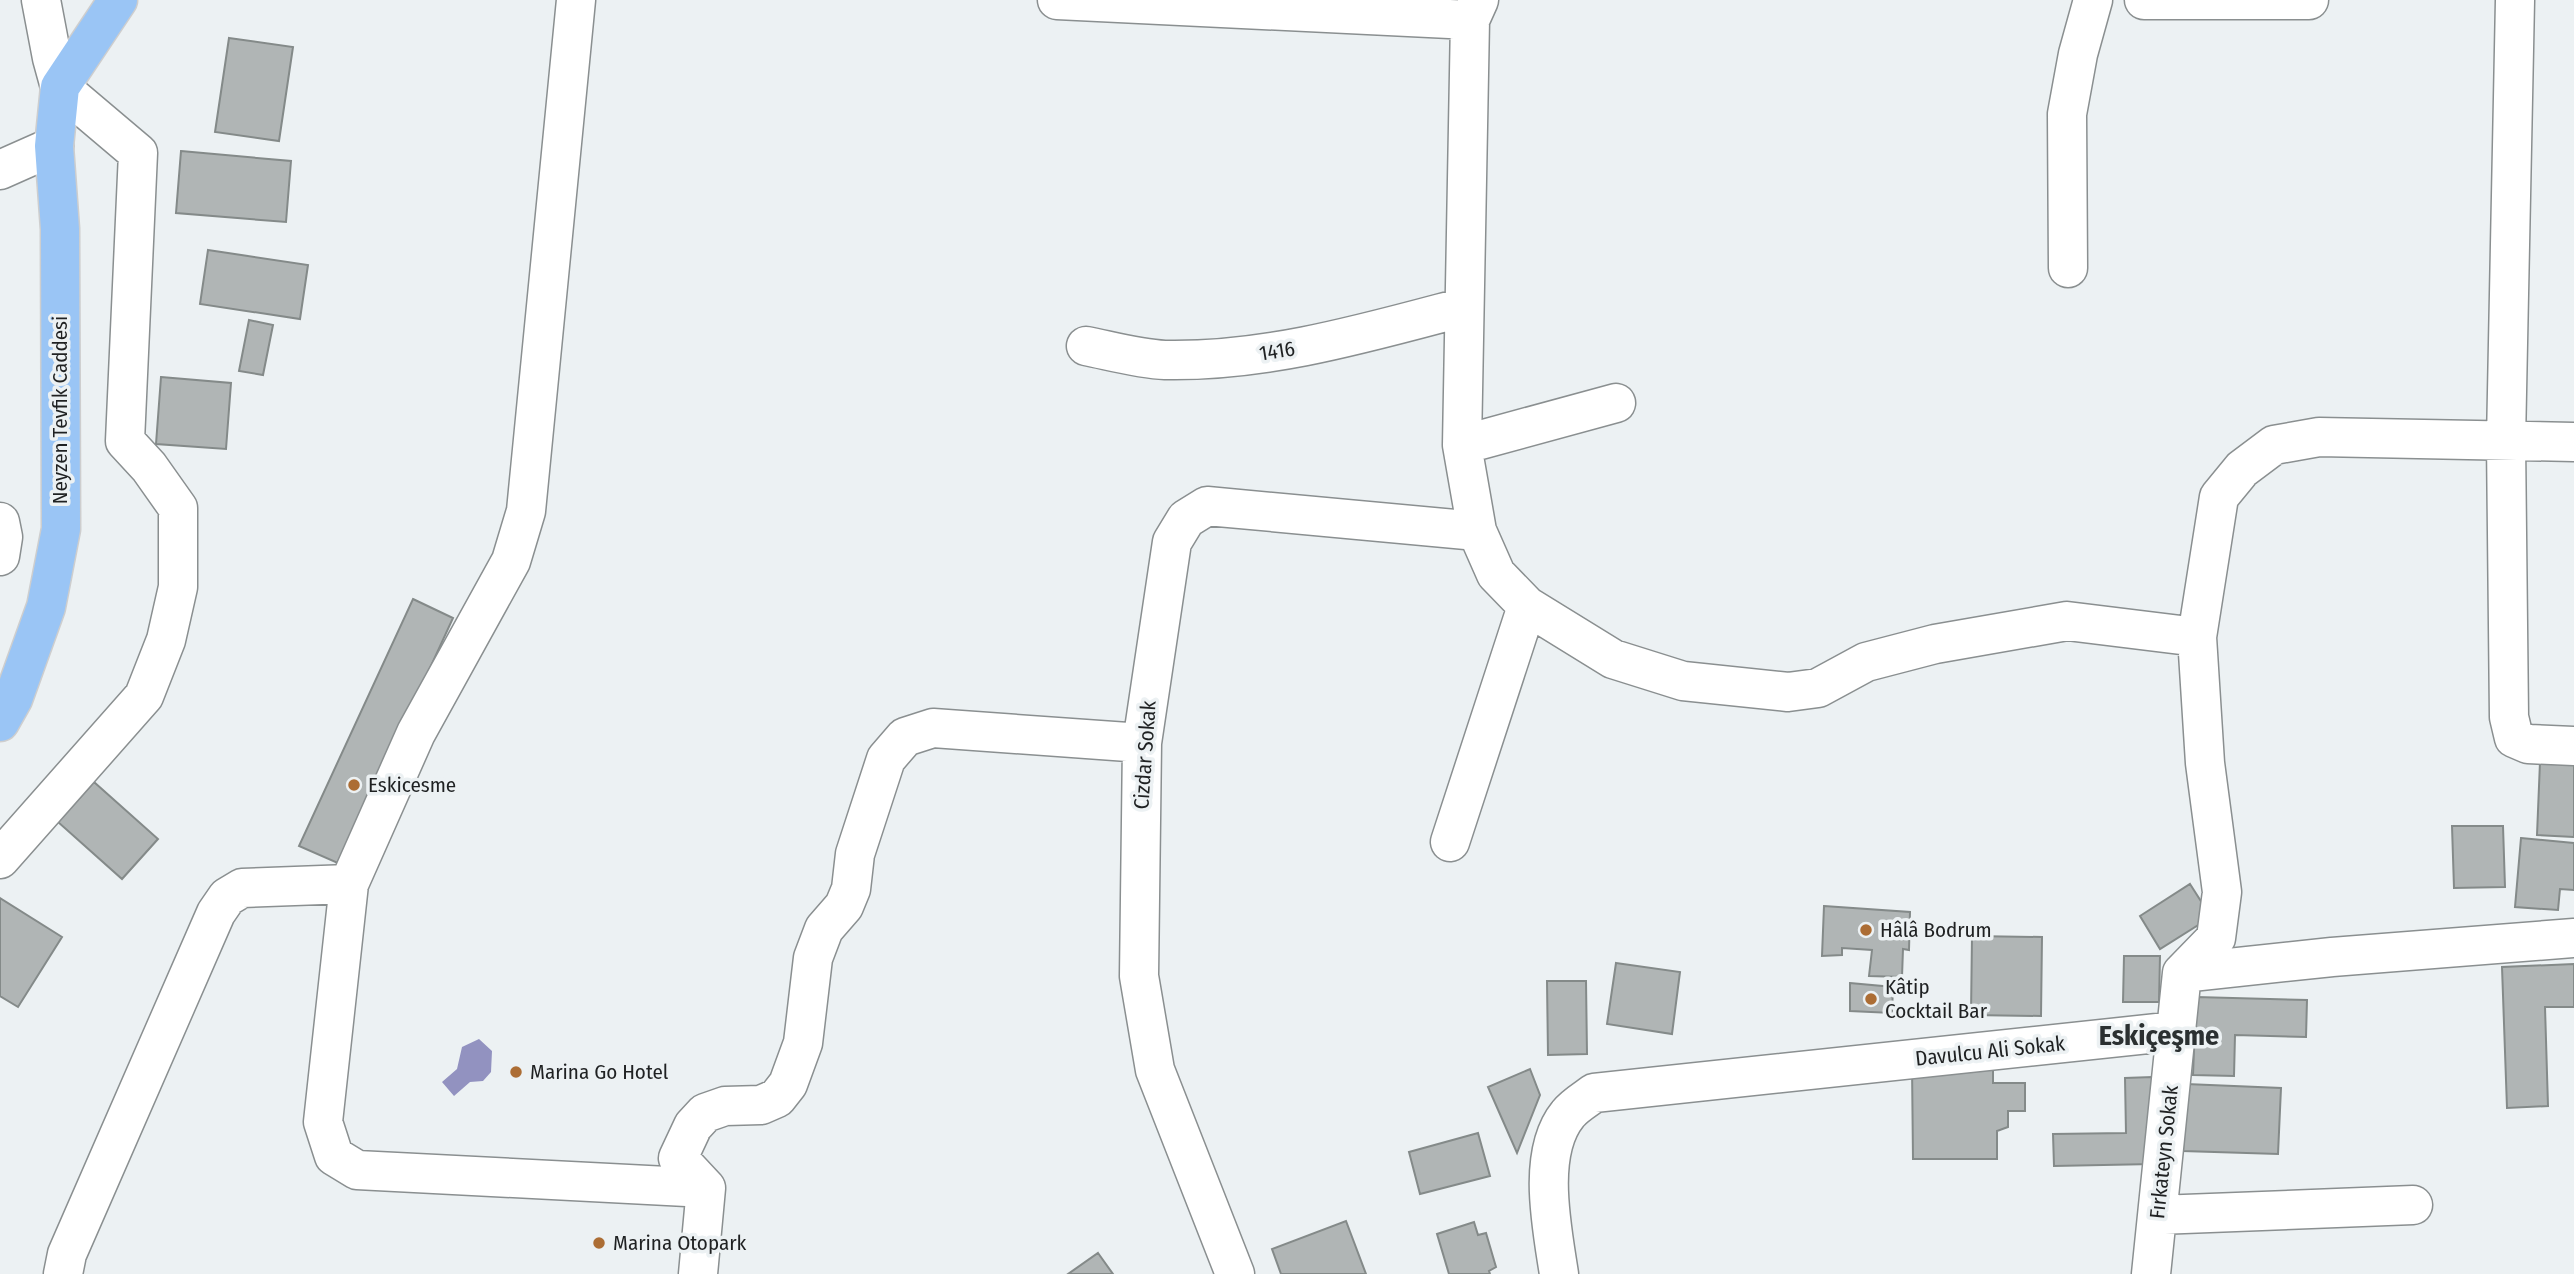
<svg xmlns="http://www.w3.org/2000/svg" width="2574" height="1274" font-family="'Fira Sans Condensed',sans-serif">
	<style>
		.water { fill: #9292c0 }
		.building { fill: #b0b5b5; stroke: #848a89; stroke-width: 2 }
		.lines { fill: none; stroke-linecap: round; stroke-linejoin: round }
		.minor-casing { stroke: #8a8f90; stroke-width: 41 }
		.major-casing { stroke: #cecece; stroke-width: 41 }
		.minor { stroke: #fff; stroke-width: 38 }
		.major { stroke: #9ac5f5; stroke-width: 38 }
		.poi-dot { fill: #ac6d34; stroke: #ecf1f3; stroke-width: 2.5 }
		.labels { text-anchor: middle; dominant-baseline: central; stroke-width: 7; stroke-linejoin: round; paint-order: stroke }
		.street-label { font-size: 21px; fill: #1f2122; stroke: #ecf1f3 }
		.poi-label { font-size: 21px; fill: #1f2122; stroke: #ecf1f3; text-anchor: start }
		.district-label { font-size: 28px; font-weight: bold; fill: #2b3031; stroke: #ecf1f3 }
	</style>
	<rect width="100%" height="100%" fill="#ecf1f3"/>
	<path class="water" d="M 479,1039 L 492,1051 L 491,1072 L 483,1081 L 470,1082 L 454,1096 L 442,1082 L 457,1069 L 462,1047 Z"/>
	<path class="building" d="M 229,38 L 293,47 L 279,141 L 215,132 Z
		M 181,151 L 291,161 L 286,222 L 176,213 Z
		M 208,250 L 308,265 L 300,319 L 200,304 Z
		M 249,320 L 273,325 L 263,375 L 239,371 Z
		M 161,377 L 231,383 L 226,449 L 156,444 Z
		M 413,599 L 453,618 L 340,864 L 299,846 Z
		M 2540,762 L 2574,763 L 2574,837 L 2537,835 Z
		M 94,782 L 158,839 L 122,879 L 58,822 Z
		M 2452,826 L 2503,826 L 2505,887 L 2454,888 Z
		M 2521,838 L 2574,843 L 2574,890 L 2560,889 L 2558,910 L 2515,907 Z
		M 2190,884 L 2211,917 L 2160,949 L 2140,916 Z
		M 0,898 L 62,937 L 18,1007 L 0,996 Z
		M 1824,906 L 1910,912 L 1909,950 L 1903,949 L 1902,977 L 1869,976 L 1872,950 L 1842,948 L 1842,955 L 1822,956 Z
		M 1972,936 L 2042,937 L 2041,1016 L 1971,1015 Z
		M 2124,956 L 2160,956 L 2159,1002 L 2123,1002 Z
		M 1616,963 L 1680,972 L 1672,1034 L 1607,1024 Z
		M 2574,964 L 2574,1007 L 2545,1007 L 2548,1106 L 2507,1108 L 2502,967 Z
		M 1547,981 L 1586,981 L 1587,1054 L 1548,1055 Z
		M 1850,983 L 1893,987 L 1892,1013 L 1850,1011 Z
		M 2196,997 L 2307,1000 L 2306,1037 L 2235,1035 L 2234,1076 L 2193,1075 Z
		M 1993,1065 L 1993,1083 L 2025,1083 L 2025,1111 L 2008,1111 L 2008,1127 L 1997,1131 L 1997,1159 L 1913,1159 L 1912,1066 Z
		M 1530,1069 L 1540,1095 L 1517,1153 L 1488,1087 Z
		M 2152,1077 L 2153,1164 L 2054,1166 L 2053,1134 L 2126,1133 L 2125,1078 Z
		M 2186,1084 L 2281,1088 L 2278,1154 L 2183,1151 Z
		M 1478,1133 L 1490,1176 L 1420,1194 L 1409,1152 Z
		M 1346,1221 L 1366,1274 L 1281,1274 L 1272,1249 Z
		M 1474,1222 L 1478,1235 L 1486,1233 L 1496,1267 L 1489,1271 L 1490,1274 L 1449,1274 L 1437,1234 Z
		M 1098,1253 L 1113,1274 L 1068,1274 Z"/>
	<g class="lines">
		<g class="minor-casing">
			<path id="minor" d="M 576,0 L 526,511 L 511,561 L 416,733 L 349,884 L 323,1122 L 334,1156 L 357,1170 L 706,1188
				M 1057,0 L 1470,20
				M 1479,0 L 1470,20 L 1462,445 L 1477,531 L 1496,574 L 1527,606 L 1613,659 L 1683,681 L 1788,692 L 1818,688 L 1866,662 L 1935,644 L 2067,621 L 2197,637
				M 2144,0 L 2309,0
				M 2515,0 L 2506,441 L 2509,717 L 2514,738 L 2528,744 L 2574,746
				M 0,170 L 54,146
				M 2068,268 L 2067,114 L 2078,54 L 2093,0
				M 1086,346 C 1111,351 1139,359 1165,360 C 1267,362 1366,333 1464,307
				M 1462,445 L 1616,403
				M 0,522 L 3,537 L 0,556
				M 1450,842 L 1527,606
				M 0,859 L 144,696 L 166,640 L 178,587 L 178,508 L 149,467 L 125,441 L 138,153 L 60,87 L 52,58 L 41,0
				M 2182,973 L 2216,938 L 2222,892 L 2205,763 L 2197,637 L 2219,497 L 2242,469 L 2274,445 L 2319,437 L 2574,442
				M 706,1188 L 678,1158 L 693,1126 L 705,1113 L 725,1106 L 761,1105 L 777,1098 L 788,1084 L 803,1043 L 813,958 L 824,929 L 844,906 L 851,889 L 855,854 L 886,759 L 905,737 L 933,728 L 1142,743
				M 2158,1215 L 2413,1205
				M 63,1274 L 67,1254 L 216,913 L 227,897 L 242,888 L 349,884
				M 698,1274 L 706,1188
				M 1235,1274 L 1155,1070 L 1139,976 L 1142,743 L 1172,542 L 1186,519 L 1207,506 L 1477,531
				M 1559,1274 C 1552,1228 1536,1153 1568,1114 C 1574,1106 1586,1099 1594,1093 L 2176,1031 L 2182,973 L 2332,957 L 2574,938
				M 2151,1274 L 2176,1031"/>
		</g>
		<g class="major-casing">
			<path id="major" d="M 0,722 L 13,699 L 46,607 L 61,529 L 60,229 L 54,146 L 60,87 L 118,0"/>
		</g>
		<use href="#minor" class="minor"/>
		<use href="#major" class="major"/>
	</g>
	<g class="poi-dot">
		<circle cx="354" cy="785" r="7"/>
		<circle cx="1866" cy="930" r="7"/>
		<circle cx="1871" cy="999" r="7"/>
		<circle cx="516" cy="1072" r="7"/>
		<circle cx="599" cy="1243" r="7"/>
	</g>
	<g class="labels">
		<g class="street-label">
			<text transform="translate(1277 351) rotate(-9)">1416</text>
			<text transform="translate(60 410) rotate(-90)">Neyzen Tevfik Caddesi</text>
			<text transform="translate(1145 755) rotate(-86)">Cizdar Sokak</text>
			<text transform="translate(1990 1051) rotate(-6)">Davulcu Ali Sokak</text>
			<text transform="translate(2164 1152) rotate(-84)">Fırkateyn Sokak</text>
		</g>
		<g class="poi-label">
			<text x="368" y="785">Eskicesme</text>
			<text x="1880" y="930">Hâlâ Bodrum</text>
			<text x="1885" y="987">Kâtip<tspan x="1885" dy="24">Cocktail Bar</tspan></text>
			<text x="530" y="1072">Marina Go Hotel</text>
			<text x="613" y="1243">Marina Otopark</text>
		</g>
		<g class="district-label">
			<text x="2159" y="1035">Eskiçeşme</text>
		</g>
	</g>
</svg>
